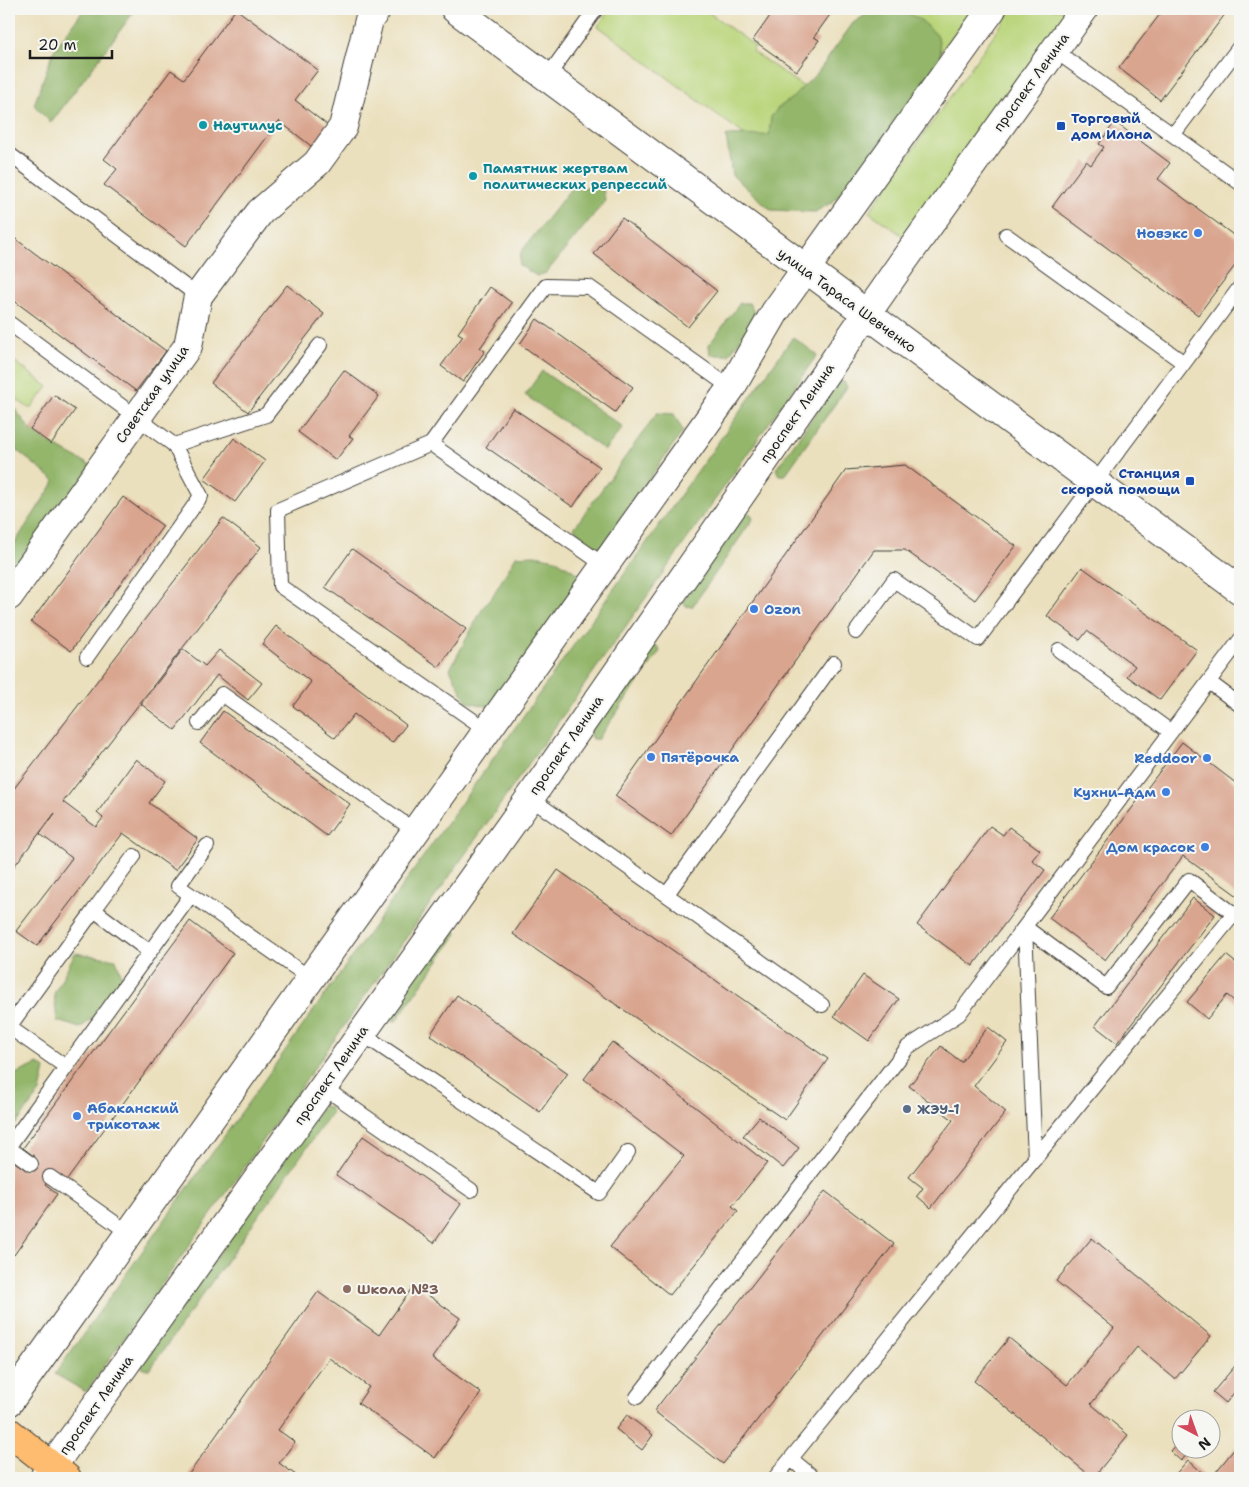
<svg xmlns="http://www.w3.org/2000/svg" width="1249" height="1487" font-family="'Shantell Sans',sans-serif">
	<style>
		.green { fill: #bad57b; stroke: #6b784c }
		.forest { fill: #93b66b; stroke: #586944 }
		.building { fill: #d9a58f }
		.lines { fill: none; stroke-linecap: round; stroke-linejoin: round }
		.lane-casing { stroke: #3b3934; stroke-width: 16 }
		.street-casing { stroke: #3b3934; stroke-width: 30 }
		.primary-casing { stroke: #3b3934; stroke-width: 30 }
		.lane { stroke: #fff; stroke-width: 14 }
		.street { stroke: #fff; stroke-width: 28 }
		.primary { stroke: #fdbc6f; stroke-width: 28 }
		.culture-dot { fill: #0f9aa8; stroke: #f6f6f2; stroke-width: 2 }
		.transit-dot { fill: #1a4fb4; stroke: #f6f6f2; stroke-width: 2 }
		.shop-dot { fill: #3f7fe0; stroke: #f6f6f2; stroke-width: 2 }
		.service-dot { fill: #5c6f8a; stroke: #f6f6f2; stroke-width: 2 }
		.education-dot { fill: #8d6e63; stroke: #f6f6f2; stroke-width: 2 }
		.labels { text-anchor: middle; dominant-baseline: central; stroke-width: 4; stroke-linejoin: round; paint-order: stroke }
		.street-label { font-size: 14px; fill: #1c1c1c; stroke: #f6f6f2 }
		.transit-label { font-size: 14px; font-weight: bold; fill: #164399; stroke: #f6f6f2; text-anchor: start }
		.culture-label { font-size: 14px; font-weight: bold; fill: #0d838f; stroke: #f6f6f2; text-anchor: start }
		.shop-label { font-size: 14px; font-weight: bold; fill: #366cbe; stroke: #f6f6f2; text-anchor: end }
		.service-label { font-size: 14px; font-weight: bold; fill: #4e5e75; stroke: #f6f6f2; text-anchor: start }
		.education-label { font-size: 14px; font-weight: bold; fill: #785e54; stroke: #f6f6f2; text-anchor: start }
	</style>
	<rect width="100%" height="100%" fill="#f6f6f2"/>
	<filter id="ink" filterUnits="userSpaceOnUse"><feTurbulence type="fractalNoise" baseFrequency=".02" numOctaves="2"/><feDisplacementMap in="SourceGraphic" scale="10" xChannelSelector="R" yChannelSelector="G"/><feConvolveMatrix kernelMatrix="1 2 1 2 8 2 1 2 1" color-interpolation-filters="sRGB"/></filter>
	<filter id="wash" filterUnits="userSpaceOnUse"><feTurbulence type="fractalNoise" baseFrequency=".0096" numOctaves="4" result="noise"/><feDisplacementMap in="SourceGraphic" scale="20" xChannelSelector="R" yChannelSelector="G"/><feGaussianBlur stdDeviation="1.12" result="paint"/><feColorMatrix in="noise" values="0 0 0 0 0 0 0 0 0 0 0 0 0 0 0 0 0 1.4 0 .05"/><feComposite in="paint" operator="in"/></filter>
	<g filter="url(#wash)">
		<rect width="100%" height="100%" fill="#ebe0bd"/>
		<path class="green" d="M 610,9 L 704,9 L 755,46 L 752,51 L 811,92 L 871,9 L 972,9 L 832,200 L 598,26 Z
			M 1012,9 L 1070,9 L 906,238 L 869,212 Z
			M 9,357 L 48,387 L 30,409 L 9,394 Z"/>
		<path class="forest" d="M 84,9 L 136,9 L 51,123 L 34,105 L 53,52 Z
			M 875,9 L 901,9 L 922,21 L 938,36 L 942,61 L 850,184 L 834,201 L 815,212 L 771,210 L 732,175 L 726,136 L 769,135 L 771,117 L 778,108 L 792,98 L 818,72 L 853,23 Z
			M 573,186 L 603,189 L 605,201 L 546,273 L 537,276 L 519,265 L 521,252 Z
			M 740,303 L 749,303 L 757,316 L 729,355 L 710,355 L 709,345 Z
			M 793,337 L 817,355 L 86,1392 L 55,1374 Z
			M 542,371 L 623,427 L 605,450 L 525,395 Z
			M 838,382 L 844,382 L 847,387 L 785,475 L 779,475 L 776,469 Z
			M 9,401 L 30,429 L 51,444 L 95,468 L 9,587 L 9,552 L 55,481 L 9,444 Z
			M 657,413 L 674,414 L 683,431 L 600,548 L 584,540 L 574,528 Z
			M 745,513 L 751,514 L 753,519 L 692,607 L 686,606 L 683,601 Z
			M 535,555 L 555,559 L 585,578 L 492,707 L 467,702 L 450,669 L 484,606 L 492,597 L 516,556 Z
			M 651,645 L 657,646 L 660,651 L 598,739 L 592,739 L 589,733 Z
			M 449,928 L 455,928 L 457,934 L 396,1021 L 390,1021 L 387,1016 Z
			M 75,953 L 116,959 L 123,980 L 97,1015 L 80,1028 L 57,1021 L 54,994 Z
			M 38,1064 L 45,1069 L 40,1092 L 17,1123 L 9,1127 L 9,1077 Z
			M 323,1106 L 329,1107 L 332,1112 L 150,1369 L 143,1369 L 141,1364 Z"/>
		<g id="blocks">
			<path class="building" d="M 236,9 L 318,70 L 295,100 L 331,128 L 315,149 L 279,121 L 186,246 L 104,185 L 117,169 L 104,159 L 171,70 L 184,79 Z
				M 775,9 L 834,9 L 814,37 L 819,40 L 797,71 L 753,40 Z
				M 1164,9 L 1229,9 L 1160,100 L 1119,68 Z
				M 1115,122 L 1170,163 L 1158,179 L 1240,240 L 1240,259 L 1198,315 L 1052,207 L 1086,161 L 1091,165 L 1104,147 L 1099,144 Z
				M 622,218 L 717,291 L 688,327 L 594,254 Z
				M 9,234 L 166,351 L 136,391 L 9,297 Z
				M 287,285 L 324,314 L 248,412 L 211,383 Z
				M 490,287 L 512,303 L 480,348 L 485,351 L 463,382 L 441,366 L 463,336 L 458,333 Z
				M 537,319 L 633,387 L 615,412 L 520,344 Z
				M 344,370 L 379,396 L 349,436 L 353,438 L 336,460 L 298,432 Z
				M 54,395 L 75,410 L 51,444 L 30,429 Z
				M 513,408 L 600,467 L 573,507 L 486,447 Z
				M 234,438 L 265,461 L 235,502 L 204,479 Z
				M 905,465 L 1016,546 L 975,600 L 905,550 L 874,550 L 671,836 L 615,796 L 846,470 Z
				M 123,497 L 163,526 L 71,651 L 31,622 Z
				M 223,518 L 261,547 L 63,802 L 96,827 L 103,818 L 97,813 L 136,759 L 165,781 L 149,803 L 198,839 L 175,870 L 123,833 L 37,946 L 16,931 L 72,858 L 40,834 L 55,813 L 9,873 L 9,795 Z
				M 352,549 L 466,629 L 439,667 L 325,587 Z
				M 1082,567 L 1197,650 L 1160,700 L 1127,676 L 1135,666 L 1087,631 L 1080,640 L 1047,616 Z
				M 276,626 L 406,725 L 392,743 L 354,714 L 335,738 L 293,706 L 311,682 L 262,644 Z
				M 183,649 L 205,666 L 219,650 L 262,683 L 248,700 L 217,675 L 175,730 L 141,704 Z
				M 223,711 L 350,804 L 327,836 L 200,743 Z
				M 1182,742 L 1237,784 L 1240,780 L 1240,895 L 1239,897 L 1183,856 L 1105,960 L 1049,918 Z
				M 990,826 L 1003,835 L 1009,827 L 1040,850 L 1032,860 L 1045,870 L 973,966 L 917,925 Z
				M 558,870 L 828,1059 L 785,1120 L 513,934 Z
				M 1193,898 L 1215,915 L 1117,1043 L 1095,1026 Z
				M 190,921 L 233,953 L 67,1180 L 54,1171 L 45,1185 L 57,1194 L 14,1255 L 9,1251 L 9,1158 L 26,1170 L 35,1157 L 23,1148 Z
				M 1226,955 L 1240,966 L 1240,1006 L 1227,995 L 1207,1019 L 1187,1002 Z
				M 863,975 L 899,999 L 869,1041 L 834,1016 Z
				M 457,995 L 568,1073 L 540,1112 L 430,1035 Z
				M 988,1027 L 1007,1042 L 974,1086 L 1006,1112 L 931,1208 L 917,1196 L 923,1188 L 909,1177 L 953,1120 L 909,1086 L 941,1046 L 961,1062 Z
				M 612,1042 L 767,1163 L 732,1206 L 738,1211 L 670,1295 L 610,1247 L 684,1156 L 584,1079 Z
				M 759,1117 L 799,1148 L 783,1168 L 743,1136 Z
				M 363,1136 L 461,1204 L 434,1243 L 336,1175 Z
				M 825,1191 L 894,1244 L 723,1464 L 654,1411 Z
				M 1092,1238 L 1211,1336 L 1175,1379 L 1137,1347 L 1091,1404 L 1128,1435 L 1093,1478 L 974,1381 L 1009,1338 L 1067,1385 L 1114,1328 L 1056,1281 Z
				M 414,1285 L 460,1318 L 432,1358 L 481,1393 L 435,1458 L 358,1403 L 369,1387 L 329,1358 L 278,1430 L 295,1442 L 279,1463 L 300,1478 L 186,1478 L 318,1292 L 379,1335 Z
				M 1240,1360 L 1240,1385 L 1226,1403 L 1213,1392 Z
				M 627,1415 L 653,1435 L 642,1450 L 616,1429 Z
				M 1182,1437 L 1182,1450 L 1191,1450 L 1181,1461 L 1170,1451 Z
				M 1240,1442 L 1240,1478 L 1211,1478 Z
				M 1188,1460 L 1206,1476 L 1204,1478 L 1172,1478 Z"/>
		</g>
	</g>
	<g filter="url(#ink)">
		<use href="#blocks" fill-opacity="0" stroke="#3b3934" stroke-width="1"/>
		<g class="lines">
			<g class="lane-casing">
				<path id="lane" d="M 1054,50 L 1173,135 L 1240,46
					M 548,76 L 596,9
					M 1173,135 L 1240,183
					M 9,154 L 198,296
					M 9,323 L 174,445 L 201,496 L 87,657
					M 1184,363 L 1240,287
					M 431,444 L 278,510 L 280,586 L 487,730
					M 174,445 L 266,415 L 320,345
					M 604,565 L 431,444 L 546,286 L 589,287 L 731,388
					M 856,632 L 894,580 L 978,639 L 1184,363 L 1006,235
					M 1059,650 L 1171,732
					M 1209,682 L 1240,705
					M 199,723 L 222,694 L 415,831
					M 530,798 L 822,1005
					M 667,894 L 834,663
					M 191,895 L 178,886 L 207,846
					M 94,910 L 134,856
					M 1025,927 L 1106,987 L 1189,880 L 1234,914
					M 1025,927 L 1035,1159
					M 361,1033 L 599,1193 L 628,1152
					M 66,1067 L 9,1027 L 94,910 L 150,952
					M 323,1087 L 471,1190
					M 9,1146 L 191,895 L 310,978
					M 9,1148 L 31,1164
					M 50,1177 L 129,1233
					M 637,1397 L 908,1047 L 959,1014 L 1240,640
					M 791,1459 L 814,1478
					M 775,1478 L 1234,914 L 1240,919"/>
			</g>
			<g class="street-casing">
				<path id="street" d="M 455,9 L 1240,590
					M 9,596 L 188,346 L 198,296 L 260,212 L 317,163 L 343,127 L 369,20 L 377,9
					M 9,1402 L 731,388 L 775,312 L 992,9
					M 44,1478 L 530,798 L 902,263 L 1084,9"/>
			</g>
			<g class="primary-casing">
				<path id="primary" d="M 9,1432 L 67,1478"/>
			</g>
			<use href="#lane" class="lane"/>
			<use href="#street" class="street"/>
			<use href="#primary" class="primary"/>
		</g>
	</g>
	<g class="culture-dot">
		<circle cx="203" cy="125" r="5"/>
		<circle cx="473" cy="176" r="5"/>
	</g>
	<g class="transit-dot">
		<rect x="1056" y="121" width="10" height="10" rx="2.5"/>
		<rect x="1185" y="476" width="10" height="10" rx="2.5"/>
	</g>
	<g class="shop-dot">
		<circle cx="1198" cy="233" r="5"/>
		<circle cx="754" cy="609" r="5"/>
		<circle cx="651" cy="757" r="5"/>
		<circle cx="1207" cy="758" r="5"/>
		<circle cx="1166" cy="792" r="5"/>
		<circle cx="1205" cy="847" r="5"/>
		<circle cx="77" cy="1116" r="5"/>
	</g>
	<circle class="service-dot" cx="907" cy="1109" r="5"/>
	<circle class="education-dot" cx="347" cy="1289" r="5"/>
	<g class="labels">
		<g class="street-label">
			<text transform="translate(1031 82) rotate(-54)">проспект Ленина</text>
			<text transform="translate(847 300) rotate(36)">улица Тараса Шевченко</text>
			<text transform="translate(152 394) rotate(-55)">Советская улица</text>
			<text transform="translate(797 413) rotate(-55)">проспект Ленина</text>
			<text transform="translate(566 745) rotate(-55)">проспект Ленина</text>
			<text transform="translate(331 1075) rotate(-55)">проспект Ленина</text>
			<text transform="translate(96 1405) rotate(-55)">проспект Ленина</text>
		</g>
		<g class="transit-label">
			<text x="1071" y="118">Торговый<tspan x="1071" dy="16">дом Илона</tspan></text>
			<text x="1180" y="473" text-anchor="end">Станция<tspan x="1180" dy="16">скорой помощи</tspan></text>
		</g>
		<g class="culture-label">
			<text x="213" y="125">Наутилус</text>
			<text x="483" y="168">Памятник жертвам<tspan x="483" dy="16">политических репрессий</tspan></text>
		</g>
		<g class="shop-label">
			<text x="1188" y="233">Новэкс</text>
			<text x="764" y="609" text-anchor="start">Ozon</text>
			<text x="661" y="757" text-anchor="start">Пятёрочка</text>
			<text x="1197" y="758">Reddoor</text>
			<text x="1156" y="792">Кухни-Адм</text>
			<text x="1195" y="847">Дом красок</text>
			<text x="87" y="1108" text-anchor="start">Абаканский<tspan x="87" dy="16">трикотаж</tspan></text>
		</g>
		<g class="service-label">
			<text x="917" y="1109">ЖЭУ-1</text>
		</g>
		<g class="education-label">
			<text x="357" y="1289">Школа №3</text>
		</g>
	</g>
	<rect width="1249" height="1487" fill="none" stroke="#f6f6f2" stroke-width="30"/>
	<g transform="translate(1196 1434) rotate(139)"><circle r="24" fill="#f6f6f2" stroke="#9f9f9c"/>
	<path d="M0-4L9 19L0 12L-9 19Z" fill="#d1495b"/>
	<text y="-8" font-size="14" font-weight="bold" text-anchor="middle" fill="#1c1c1c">N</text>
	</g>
	<path d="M30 50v8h82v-8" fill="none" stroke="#1c1c1c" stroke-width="2.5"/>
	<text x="38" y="50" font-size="15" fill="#1c1c1c" stroke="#f6f6f2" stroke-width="4" paint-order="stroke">20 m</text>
</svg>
